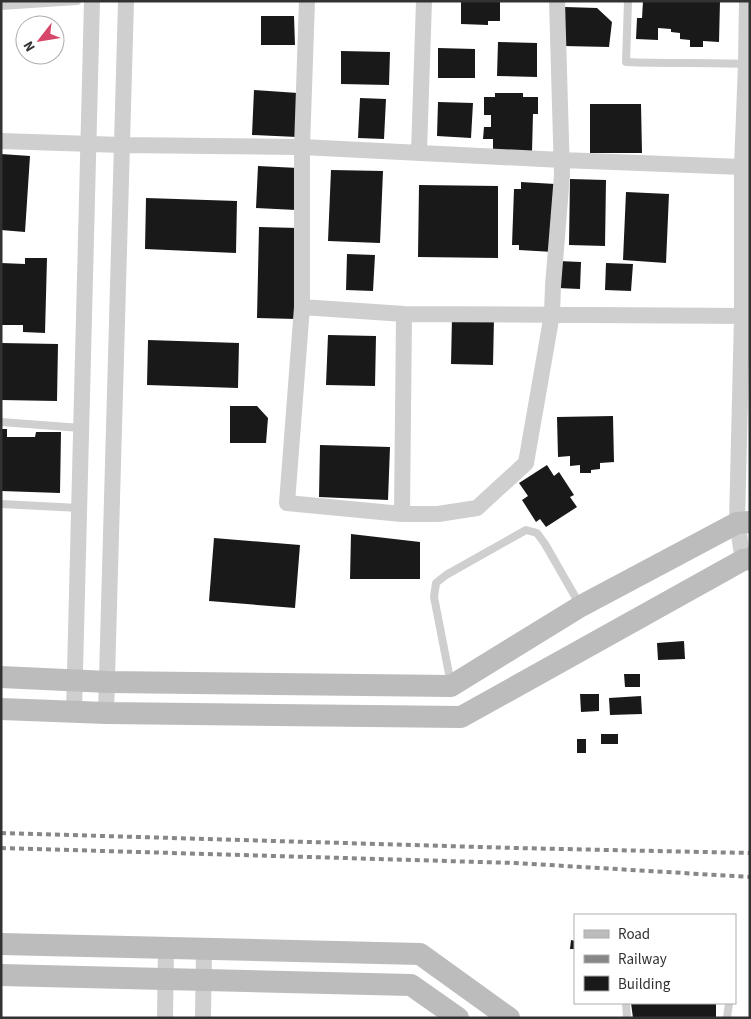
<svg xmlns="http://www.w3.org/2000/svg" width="751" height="1019" font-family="'Source Sans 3',sans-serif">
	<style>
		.building { fill: #191919 }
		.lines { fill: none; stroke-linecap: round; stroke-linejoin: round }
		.lane { stroke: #cfcfcf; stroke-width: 8 }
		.street { stroke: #cfcfcf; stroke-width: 16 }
		.secondary { stroke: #bcbcbc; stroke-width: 22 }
		.rail { stroke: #878787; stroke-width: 4; stroke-dasharray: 5 4; stroke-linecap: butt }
	</style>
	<rect width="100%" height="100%" fill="#fff"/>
	<path class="building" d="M 461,1 L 500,1 L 500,21 L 488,21 L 488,25 L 461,24 Z
		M 643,1 L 720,1 L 719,42 L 703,41 L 703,47 L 690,47 L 690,40 L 680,39 L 680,33 L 671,32 L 671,29 L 658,28 L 658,40 L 636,39 L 637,18 L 642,18 Z
		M 565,7 L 597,8 L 612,22 L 609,47 L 564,46 Z
		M 261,16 L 294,16 L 295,45 L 261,45 Z
		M 498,42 L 537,43 L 537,77 L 497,76 Z
		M 438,48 L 475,49 L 475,78 L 438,78 Z
		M 341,51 L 390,52 L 389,85 L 341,84 Z
		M 254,90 L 298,93 L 297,137 L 252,135 Z
		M 495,93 L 523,93 L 523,97 L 538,97 L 538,114 L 533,114 L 532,152 L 493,151 L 493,139 L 483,139 L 484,127 L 491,127 L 491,115 L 484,115 L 484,97 L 495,97 Z
		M 360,98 L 386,99 L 384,139 L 358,138 Z
		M 438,102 L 473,103 L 471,138 L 437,136 Z
		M 590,104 L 641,104 L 642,153 L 590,153 Z
		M 1,154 L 30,156 L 25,232 L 1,230 Z
		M 258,166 L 298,168 L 296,210 L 256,208 Z
		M 331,170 L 383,171 L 380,243 L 328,241 Z
		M 570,179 L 606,180 L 605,246 L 569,245 Z
		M 521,182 L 555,184 L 553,252 L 519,250 L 519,245 L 512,245 L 514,189 L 521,189 Z
		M 419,185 L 498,186 L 498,258 L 418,257 Z
		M 626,192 L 669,194 L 666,263 L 623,260 Z
		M 146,198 L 237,201 L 236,253 L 145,249 Z
		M 259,227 L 298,228 L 296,319 L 257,318 Z
		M 347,254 L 375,255 L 373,291 L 346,290 Z
		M 25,258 L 47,258 L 45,333 L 23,332 L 23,325 L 1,325 L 1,263 L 25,264 Z
		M 558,261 L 581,262 L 580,289 L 558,288 Z
		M 606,263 L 633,264 L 631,291 L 605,290 Z
		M 452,317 L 494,318 L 493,365 L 451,364 Z
		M 328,335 L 376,336 L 375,386 L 326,385 Z
		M 148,340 L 239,343 L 238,388 L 147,385 Z
		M 1,343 L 58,344 L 57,401 L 1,400 Z
		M 230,406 L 257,406 L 268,418 L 266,443 L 230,443 Z
		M 613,416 L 614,462 L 600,463 L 600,469 L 591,470 L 591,473 L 580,473 L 580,465 L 570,466 L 570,456 L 558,457 L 557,417 Z
		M 1,429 L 7,429 L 7,437 L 35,437 L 36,432 L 61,432 L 60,493 L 1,491 Z
		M 320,445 L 390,447 L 388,500 L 319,497 Z
		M 547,465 L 554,476 L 559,472 L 574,495 L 570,497 L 577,507 L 546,527 L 540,519 L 536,522 L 522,500 L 528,496 L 519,483 Z
		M 351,534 L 420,542 L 420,579 L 350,579 Z
		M 214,538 L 300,545 L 295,608 L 209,601 Z
		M 684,641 L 685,659 L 658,660 L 657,643 Z
		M 624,674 L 640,674 L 640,687 L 625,687 Z
		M 580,694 L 599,694 L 599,711 L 581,712 Z
		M 641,696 L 642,714 L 610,715 L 609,698 Z
		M 601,734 L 618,734 L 618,744 L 601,744 Z
		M 577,739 L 586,739 L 586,753 L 577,753 Z
		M 571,940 L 575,941 L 575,949 L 570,949 Z
		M 631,1003 L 716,1003 L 716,1018 L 633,1018 Z"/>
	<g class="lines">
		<path class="lane" d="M 628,1 L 626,62 C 666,64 706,62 746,64
			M 1,6 L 77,1
			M 1,422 L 81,428
			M 1,504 L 79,508
			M 451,684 L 434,597 L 436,583 L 446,575 L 526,530 L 537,533 L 545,544 L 580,605
			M 626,1003 L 627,1018
			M 727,1018 L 729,1003"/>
		<path class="street" d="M 307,1 L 302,147 L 302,307 L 287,503 L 402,514 L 438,514 L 477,508 L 526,463 L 552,314 L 553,286 L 562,175 L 557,1
			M 1,141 L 122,145 L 302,147 L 562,160 L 742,167
			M 419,152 L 424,1
			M 302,307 L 404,314
			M 402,514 L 404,314 L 750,316
			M 743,560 L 737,523 L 742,316 L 742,167 L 746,64 L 747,1
			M 74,711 L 92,1
			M 106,713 L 126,1
			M 165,1018 L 166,948
			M 203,1018 L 204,949"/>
		<path class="secondary" d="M 1,677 L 108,682 L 451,686 L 581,606 L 737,523 L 750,522
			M 1,709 L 106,713 L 461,717 L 743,560 L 750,559
			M 1,944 L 420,954 L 509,1018
			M 1,975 L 411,985 L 458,1018"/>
		<path class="rail" d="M 1,833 L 515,848 L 750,853
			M 1,848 L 515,863 L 750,877"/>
	</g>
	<rect width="751" height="1019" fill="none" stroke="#323232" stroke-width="5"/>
	<rect x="574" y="914" width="162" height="90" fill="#ffffff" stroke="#adadad"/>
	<rect x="584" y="930" width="25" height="8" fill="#bcbcbc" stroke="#adadad"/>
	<text x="618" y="939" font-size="15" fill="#323232">Road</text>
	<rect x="584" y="955" width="25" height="8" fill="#878787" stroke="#adadad"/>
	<text x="618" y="964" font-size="15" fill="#323232">Railway</text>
	<rect x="584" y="976" width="25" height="15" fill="#191919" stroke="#adadad"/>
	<text x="618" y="989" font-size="15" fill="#323232">Building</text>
	<g transform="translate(40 40) rotate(239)"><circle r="24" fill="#ffffff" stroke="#adadad"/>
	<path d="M0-4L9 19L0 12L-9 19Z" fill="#d64769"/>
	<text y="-8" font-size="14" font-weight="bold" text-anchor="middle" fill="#323232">N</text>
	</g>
</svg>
